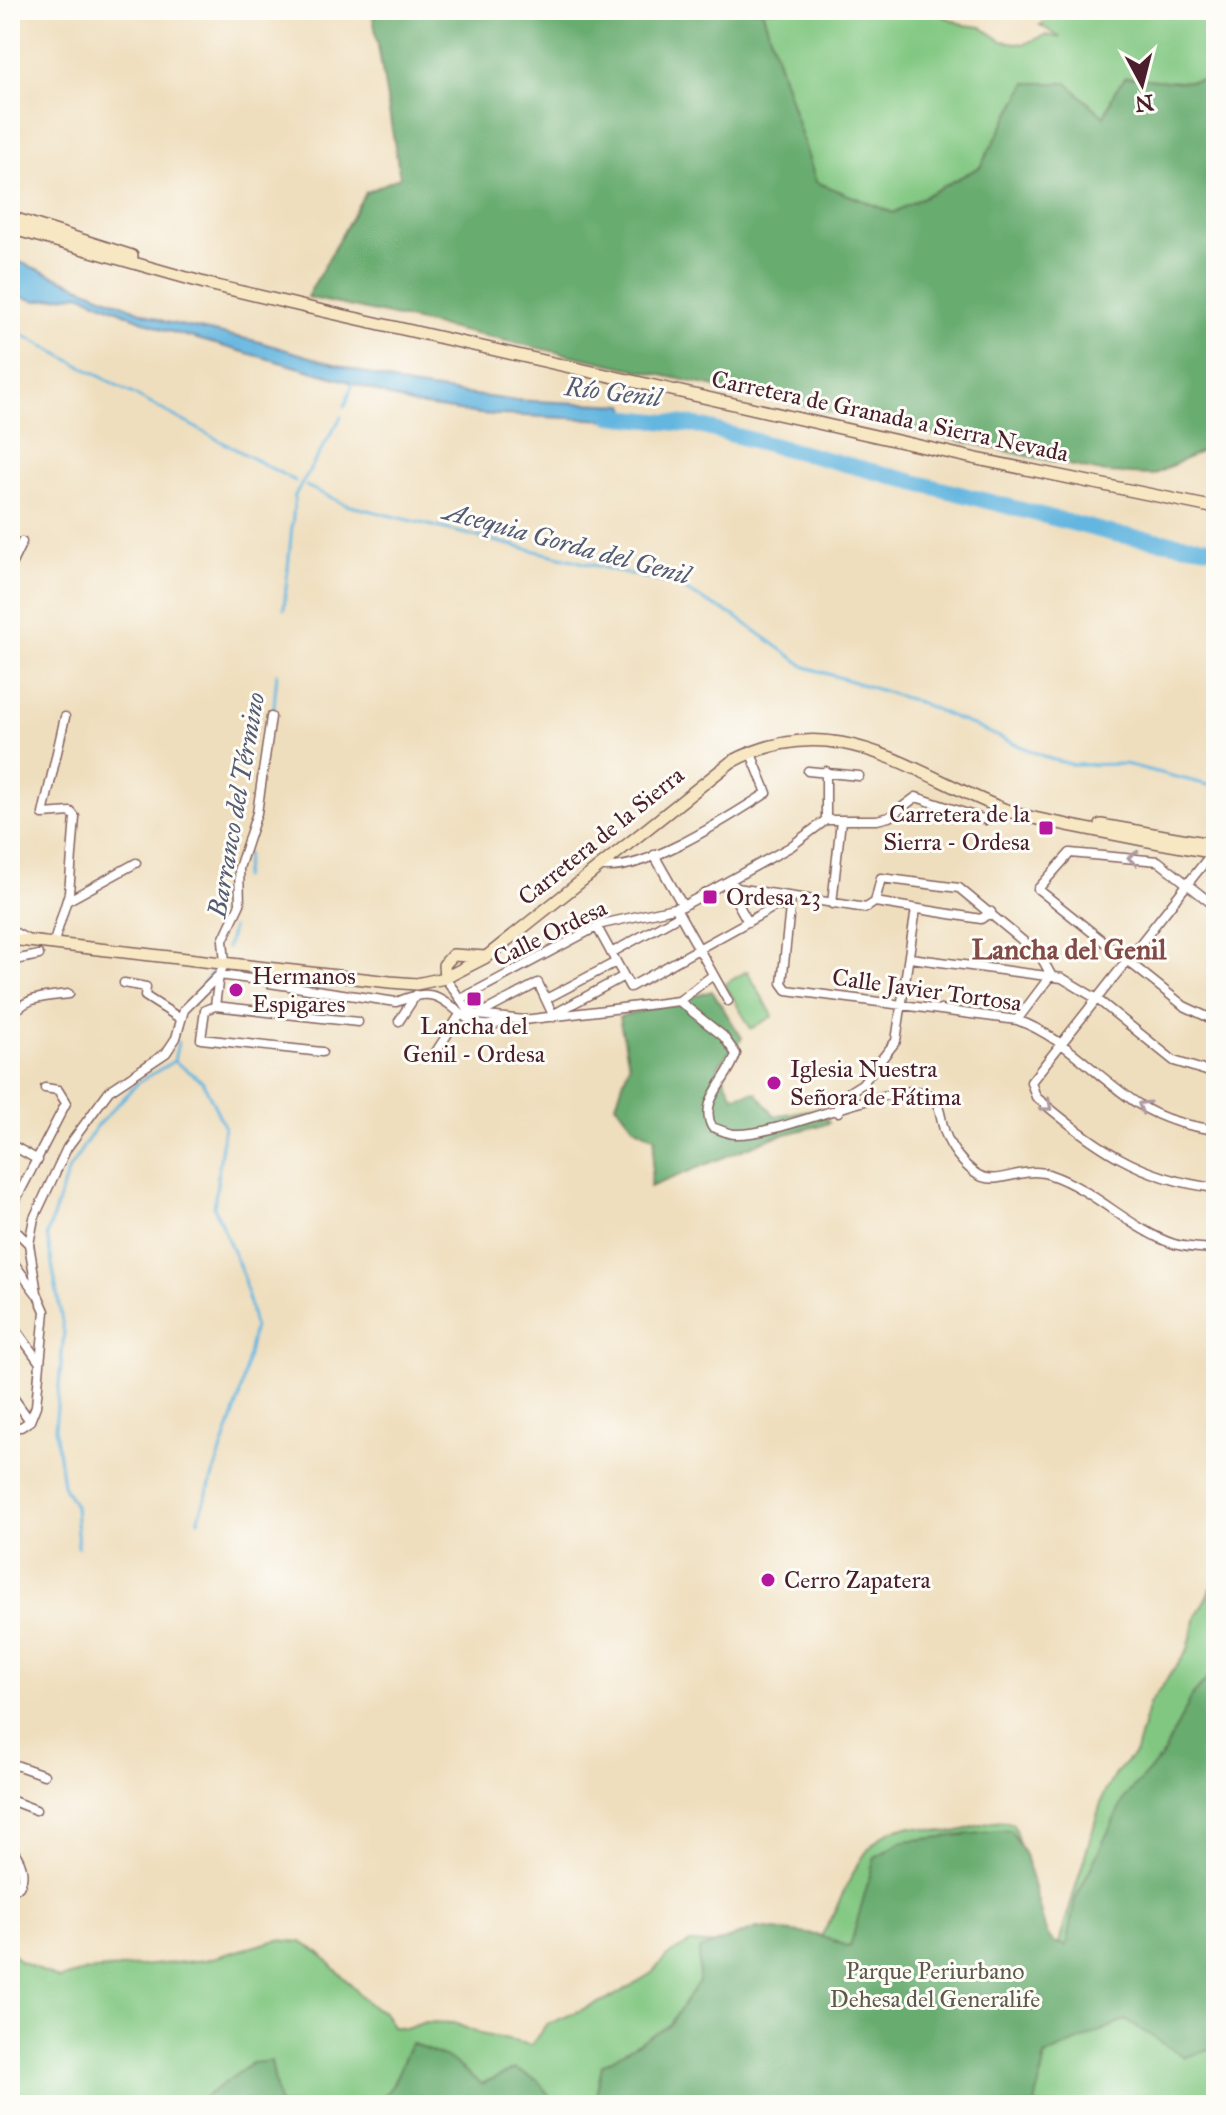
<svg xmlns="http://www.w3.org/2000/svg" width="1226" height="2115" font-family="'IM FELL Great Primer',serif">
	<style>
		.green { fill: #81c781; stroke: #667356; stroke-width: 2 }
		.forest { fill: #68ac6f; stroke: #59664d; stroke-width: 2 }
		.water { fill: #63b6df; stroke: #566a85; stroke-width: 2 }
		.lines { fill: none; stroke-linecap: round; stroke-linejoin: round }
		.stream { stroke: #63b6df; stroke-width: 3 }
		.river { stroke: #63b6df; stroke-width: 16 }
		.street-casing { stroke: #84625e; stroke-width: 11 }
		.secondary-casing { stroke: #84625e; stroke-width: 14 }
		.street { stroke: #fff; stroke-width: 8 }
		.secondary { stroke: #f7e8c3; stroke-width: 11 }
		.oneway { stroke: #ae9aa0 }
		.poi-dot { fill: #b5179e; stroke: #fdfcf7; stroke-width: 3 }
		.labels { text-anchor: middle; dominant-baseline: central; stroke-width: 6; stroke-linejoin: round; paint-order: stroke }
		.street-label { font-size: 24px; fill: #4a1f2b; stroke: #fdfcf7 }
		.poi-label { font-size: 24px; fill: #4a1f2b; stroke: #fdfcf7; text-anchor: start }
		.park-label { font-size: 24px; fill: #5d5a49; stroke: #fdfcf7 }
		.water-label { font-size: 26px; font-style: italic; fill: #545b73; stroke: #fdfcf7 }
		.quarter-label { font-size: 28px; font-weight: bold; fill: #824b47; stroke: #fdfcf7 }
	</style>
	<rect width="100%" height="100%" fill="#fdfcf7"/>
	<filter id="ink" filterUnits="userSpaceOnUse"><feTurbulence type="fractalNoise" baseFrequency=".0125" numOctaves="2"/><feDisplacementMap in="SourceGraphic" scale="16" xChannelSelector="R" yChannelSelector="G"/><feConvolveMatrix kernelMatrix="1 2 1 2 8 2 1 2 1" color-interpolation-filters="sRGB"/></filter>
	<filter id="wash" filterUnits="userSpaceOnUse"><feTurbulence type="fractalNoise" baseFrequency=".006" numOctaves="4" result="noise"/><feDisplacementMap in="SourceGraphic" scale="32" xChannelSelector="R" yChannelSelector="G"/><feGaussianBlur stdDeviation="1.8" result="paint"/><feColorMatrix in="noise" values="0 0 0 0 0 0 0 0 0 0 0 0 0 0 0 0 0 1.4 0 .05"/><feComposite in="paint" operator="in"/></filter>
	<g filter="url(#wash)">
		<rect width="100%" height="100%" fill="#efdebd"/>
		<path class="green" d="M 762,10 L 930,10 L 964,25 L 981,27 L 1002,41 L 1024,44 L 1046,35 L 1061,38 L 1040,25 L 1064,10 L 1216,10 L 1216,79 L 1179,82 L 1126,77 L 1115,91 L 1104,117 L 1067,84 L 1027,83 L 980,167 L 893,213 L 816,182 Z
			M 747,971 L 773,1016 L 751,1029 L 725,984 Z
			M 1216,1580 L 1216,2105 L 10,2105 L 10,1951 L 20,1961 L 59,1979 L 87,1971 L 205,1960 L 277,1940 L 301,1942 L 320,1953 L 370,2005 L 383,2012 L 392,2026 L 406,2029 L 425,2022 L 454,2023 L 480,2034 L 531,2045 L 546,2025 L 612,1997 L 652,1973 L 666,1957 L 690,1943 L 754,1947 L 816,1942 C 843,1913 856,1827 910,1827 C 925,1827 938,1833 953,1832 C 974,1830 992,1816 1013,1824 C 1028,1866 1030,1904 1051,1945 L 1059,1943 L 1103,1796 L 1115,1774 L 1136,1752 L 1149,1704 L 1188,1650 L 1196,1616 Z"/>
		<path class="forest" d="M 372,10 L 762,10 L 816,182 L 893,213 L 980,167 L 1027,83 L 1067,83 L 1104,117 L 1115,91 L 1126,77 L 1179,82 L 1216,79 L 1216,444 L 1153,475 L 1106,473 L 307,297 L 365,193 L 400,177 Z
			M 712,991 L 742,1038 L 718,1066 L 733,1096 L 756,1092 L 775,1116 L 820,1108 L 829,1123 L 774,1137 L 650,1187 L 655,1138 L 634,1127 L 616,1104 L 629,1064 L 619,1017 Z
			M 1216,1661 L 1216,2048 L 1185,2057 L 1125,2020 L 1045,2056 L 1035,2105 L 594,2105 L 602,2065 L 670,2024 L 699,1981 L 699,1950 L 757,1928 L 817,1935 L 850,1947 L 875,1857 L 904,1841 L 1010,1830 L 1025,1855 L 1046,1932 L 1053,1942 L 1066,1946 L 1075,1900 L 1125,1797 L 1161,1758 L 1192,1696 L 1215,1670 Z
			M 411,2043 L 453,2061 L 481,2084 L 515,2069 L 537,2080 L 557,2105 L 377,2105 L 393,2084 Z
			M 271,2061 L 279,2105 L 194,2105 L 252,2063 Z"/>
		<path class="water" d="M 10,258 L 166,322 L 256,341 L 409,386 L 510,400 L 625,405 L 631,421 L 480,414 L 411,404 L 347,381 L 165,330 L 80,294 L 36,301 L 14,295 L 10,293 Z"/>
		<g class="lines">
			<path class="stream" d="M 10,328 L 295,481
				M 345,406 L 353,383
				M 306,486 L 347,505 L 675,585 L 736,617 L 806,667 L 918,702 L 1050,759 L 1074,765 L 1125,764 L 1216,787
				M 284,609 L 295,495 L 341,417
				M 273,717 L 277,673
				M 243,878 L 247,854
				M 227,948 L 232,928
				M 201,988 L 217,964
				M 174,1061 L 203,1082 L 224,1126 L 214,1207 L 243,1275 L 254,1326 L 239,1399 L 198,1520
				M 78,1547 L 75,1506 L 63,1485 L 55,1428 L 64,1333 L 47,1235 L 69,1169 L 96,1127 L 139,1082 L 174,1061 L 178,1042"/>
			<path class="river" d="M 611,416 L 695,425 L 1114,534 L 1216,549"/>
		</g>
	</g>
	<g filter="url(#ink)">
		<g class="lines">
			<g class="street-casing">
				<path id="street" d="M 10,567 L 22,542
					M 271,717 L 257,813 L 239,868 L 240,904 L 223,940 L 225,963 L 219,975 L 215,1006 L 205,1010 L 201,1039 L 322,1052
					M 808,771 L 859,776
					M 826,771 L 826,820
					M 1212,853 L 1031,1082 L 1036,1097 C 1095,1146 1138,1179 1216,1188
					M 654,855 L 683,906
					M 599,866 C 640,876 731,816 767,793 L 750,751
					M 731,881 L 737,888 L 866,908 L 875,902 L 981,919 L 991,912
					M 727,884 L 748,922
					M 791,898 L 782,983 L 787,990 L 1017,1020 C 1065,1037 1098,1079 1140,1105 C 1163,1120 1189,1126 1216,1130
					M 67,901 L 136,863
					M 875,902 L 881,878 L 959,888 L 1040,955 L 1051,975
					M 832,904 L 841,820
					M 1216,907 L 1158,861 L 1070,853 L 1038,889 L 1184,1006 L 1216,1021
					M 676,908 L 728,1001
					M 597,927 L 630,987 L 776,906 L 789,907
					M 10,930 L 27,939
					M 54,942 L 69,893 L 75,817 L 71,812 L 43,814 L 65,717
					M 611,953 L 680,915
					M 910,958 L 1062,978 L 1097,999 L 1174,1061 L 1216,1074
					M 10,961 L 39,955
					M 219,975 L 266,981
					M 445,978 L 469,1011 L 478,1015 L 524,1020 L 679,1001 L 723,1036 L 736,1054 C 729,1080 698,1100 712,1127 C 719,1129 728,1134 735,1134 C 782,1136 893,1081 925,1093 C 943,1100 939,1120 946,1135 C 951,1149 963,1164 975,1173 C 996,1189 1022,1164 1051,1175 C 1095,1190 1131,1230 1174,1244 C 1187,1248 1202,1248 1216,1249
					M 124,983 L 146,987 L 145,996 L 181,1019
					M 269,983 L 396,1002 C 408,998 422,992 434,996 C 457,1002 472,1040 507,1019
					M 461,999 L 602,924 L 683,906 L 790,847 L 826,820 L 877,820 L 889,817 L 916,797 L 986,820 L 994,817 L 998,806
					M 546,999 L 616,962
					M 679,1001 L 713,975
					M 215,1006 L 358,1022
					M 554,1014 L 624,976
					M 478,1015 L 538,983 L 554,1017
					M 10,1019 C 24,996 44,997 69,994
					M 1017,1020 L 1051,975
					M 399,1021 L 416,995
					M 434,1055 L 459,1016
					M 838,1112 L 838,1099 L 862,1084 L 896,1041 L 916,909
					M 10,1144 L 38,1160
					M 10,1211 L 66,1103 L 58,1090 L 45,1088
					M 10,1225 L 29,1244
					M 10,1258 L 36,1293
					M 10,1321 L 40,1363
					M 10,1393 L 30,1421
					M 10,1427 L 21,1427 L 30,1421 L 36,1406 L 45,1311 L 37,1293 L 29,1244 L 34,1218 L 67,1148 L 109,1091 L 166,1053 L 176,1038 L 184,1010 L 219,975
					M 10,1763 L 44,1775
					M 10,1800 L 36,1810
					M 10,1847 C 20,1858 27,1873 19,1887 L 10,1890"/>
			</g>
			<g class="secondary-casing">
				<path id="secondary" d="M 10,217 L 132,256
					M 10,228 L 208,284 L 301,306 L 977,459 L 1216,508
					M 1101,825 L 1216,845
					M 10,939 L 390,982 L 416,984 L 445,978 L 486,957 L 731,762 C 837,706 908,772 1006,810 C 1026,818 1050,821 1072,826 C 1120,836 1168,845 1216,853
					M 445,978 L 444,965 L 453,955 L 486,957"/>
			</g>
			<use href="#street" class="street"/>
			<use href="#secondary" class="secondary"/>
		</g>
		<defs><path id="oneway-chevron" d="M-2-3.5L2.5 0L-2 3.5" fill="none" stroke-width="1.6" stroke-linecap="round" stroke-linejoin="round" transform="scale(2)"/></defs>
		<g class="oneway">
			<use href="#oneway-chevron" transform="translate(1133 858) rotate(-174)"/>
			<use href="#oneway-chevron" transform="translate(1047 1106) rotate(40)"/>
			<use href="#oneway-chevron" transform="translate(1143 1106) rotate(-149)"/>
		</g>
	</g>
	<g class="poi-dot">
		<rect x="1038" y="820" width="16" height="16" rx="4"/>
		<rect x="702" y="889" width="16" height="16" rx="4"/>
		<circle cx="236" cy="990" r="8"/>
		<rect x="466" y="991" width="16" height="16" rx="4"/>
		<circle cx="774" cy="1083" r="8"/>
		<circle cx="768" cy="1580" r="8"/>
	</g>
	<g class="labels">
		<g class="street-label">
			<text transform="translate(890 416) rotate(12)">Carretera de Granada a Sierra Nevada</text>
			<text transform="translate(601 836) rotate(-39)">Carretera de la Sierra</text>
			<text transform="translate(550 933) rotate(-26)">Calle Ordesa</text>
			<text transform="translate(927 990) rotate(8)">Calle Javier Tortosa</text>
		</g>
		<g class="poi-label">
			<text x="1030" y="814" text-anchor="end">Carretera de la<tspan x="1030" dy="28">Sierra - Ordesa</tspan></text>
			<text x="726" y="897">Ordesa 23</text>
			<text x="252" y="976">Hermanos<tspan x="252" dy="28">Espigares</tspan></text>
			<text x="474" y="1026" text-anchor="middle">Lancha del<tspan x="474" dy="28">Genil - Ordesa</tspan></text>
			<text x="790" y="1069">Iglesia Nuestra<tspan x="790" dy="28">Señora de Fátima</tspan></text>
			<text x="784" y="1580">Cerro Zapatera</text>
		</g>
		<g class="park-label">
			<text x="935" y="1971">Parque Periurbano<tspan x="935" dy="28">Dehesa del Generalife</tspan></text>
		</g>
		<g class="water-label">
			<text transform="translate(613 392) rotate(7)">Río Genil</text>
			<text transform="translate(567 543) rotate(15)">Acequia Gorda del Genil</text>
			<text transform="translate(236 805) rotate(-80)">Barranco del Término</text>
		</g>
		<g class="quarter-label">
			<text x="1069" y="949">Lancha del Genil</text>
		</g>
	</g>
	<rect width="1226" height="2115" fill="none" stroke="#fdfcf7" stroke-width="40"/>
	<g transform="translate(1142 84) rotate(173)" stroke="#fdfcf7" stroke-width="6" paint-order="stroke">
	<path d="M0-6L14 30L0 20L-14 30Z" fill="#4a1f2b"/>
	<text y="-12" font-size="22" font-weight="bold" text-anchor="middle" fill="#4a1f2b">N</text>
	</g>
</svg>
